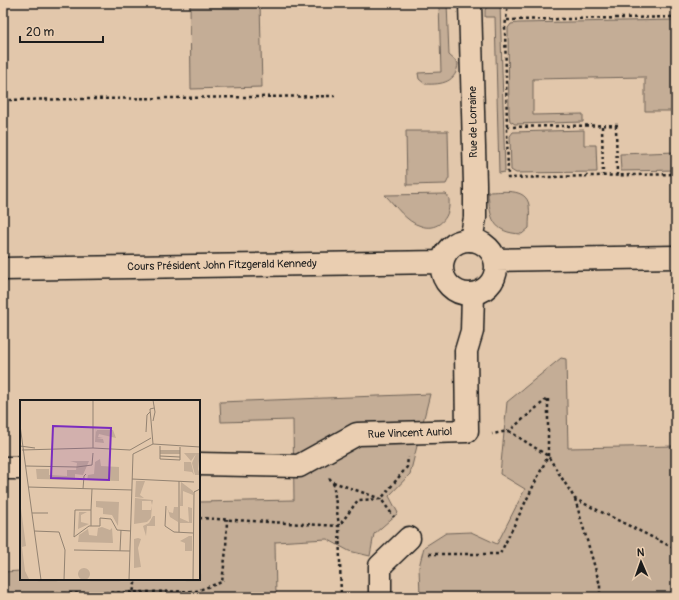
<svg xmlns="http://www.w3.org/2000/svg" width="679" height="600" font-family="Pangolin,sans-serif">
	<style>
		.green { fill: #c4ad96; stroke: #706459 }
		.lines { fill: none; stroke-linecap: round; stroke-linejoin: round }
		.street-casing { stroke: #1c1c1c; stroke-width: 25 }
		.secondary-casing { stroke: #1c1c1c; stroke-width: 25 }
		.path { stroke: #1c1c1c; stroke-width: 2.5; stroke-dasharray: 3 3; stroke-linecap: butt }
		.street { stroke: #eaceb1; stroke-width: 22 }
		.secondary { stroke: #eaceb1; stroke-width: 22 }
		.labels { text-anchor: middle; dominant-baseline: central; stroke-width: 4; stroke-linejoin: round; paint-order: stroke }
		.street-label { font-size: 11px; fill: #1c1c1c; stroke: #eaceb1 }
		.inset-road { fill: none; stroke: #938372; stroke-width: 1 }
		.view { fill: #7b2cbf; fill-opacity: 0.15; stroke: #7b2cbf; stroke-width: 2 }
		.inset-edge { fill: none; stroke: #1c1c1c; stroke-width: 2 }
	</style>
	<rect width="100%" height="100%" fill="#e2c7ab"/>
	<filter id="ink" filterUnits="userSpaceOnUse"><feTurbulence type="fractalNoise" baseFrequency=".025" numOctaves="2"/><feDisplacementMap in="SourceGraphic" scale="8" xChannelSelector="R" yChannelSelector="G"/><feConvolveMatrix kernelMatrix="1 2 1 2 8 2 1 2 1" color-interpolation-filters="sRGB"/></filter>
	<g filter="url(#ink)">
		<path class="green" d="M 190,3 L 260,3 L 262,87 L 191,89 Z
			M 439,3 L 447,3 L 449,55 L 458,63 C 457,82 442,85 425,84 L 419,79 L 418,73 L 441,72 Z
			M 489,3 L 500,3 L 505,172 L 499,173 L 495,17 L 485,17 L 485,10 Z
			M 676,20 L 676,111 L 645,111 L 645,77 L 533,79 L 533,115 L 583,114 L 583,122 L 515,124 L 510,121 L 509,115 L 508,28 L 511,24 L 518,23 Z
			M 584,130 L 584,145 L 596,145 L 597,172 L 516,173 L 511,170 L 510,136 L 513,132 Z
			M 406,131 L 448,131 L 449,178 L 446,184 L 407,185 Z
			M 676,152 L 676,170 L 621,171 L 620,154 Z
			M 488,192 C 501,192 526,187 529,205 C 530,212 529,221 529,228 L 522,234 C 492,233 490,218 488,192 Z
			M 446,194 C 450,198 449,201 449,206 C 448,221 435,231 421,226 C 406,222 396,206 385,195 Z
			M 561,358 L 566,359 L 568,448 L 676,446 L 676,597 L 420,597 L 419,567 L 424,547 L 446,533 L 471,532 L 497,544 L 525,489 L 500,474 L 507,402 Z
			M 430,394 L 410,474 L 389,496 L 398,513 L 374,534 L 370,556 L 349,551 L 327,539 L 275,542 L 276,597 L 3,597 L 3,572 L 21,571 L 21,579 L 199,579 L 199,502 L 294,500 L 293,420 L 221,422 L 220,402 Z"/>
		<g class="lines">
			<g class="street-casing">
				<path id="street" d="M 470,3 L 475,184 L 475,218 L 471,240
					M 199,464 L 299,466 L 357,434 L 467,431 L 466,351 L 472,331 L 473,294
					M 3,468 L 21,468
					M 380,597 L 380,566 L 409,538"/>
			</g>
			<g class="secondary-casing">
				<path id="secondary" d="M442 267a27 27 0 1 1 54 0a27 27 0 1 1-54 0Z
					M 495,260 L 676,257
					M 3,269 L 442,262"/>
			</g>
			<path class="path" d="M 508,3 L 505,28 L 508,178 L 676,174
				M 507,20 L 676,17
				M 3,100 L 335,96
				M 616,125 L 617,175
				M 602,126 L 603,175
				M 507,127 L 620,125
				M 509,431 L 548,456 L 575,499 L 676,549
				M 329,478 L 333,482 L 339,526 L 341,597
				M 333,482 L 381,499 L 407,467 L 408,457
				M 575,499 L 600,585 L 600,597
				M 199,518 L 339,526 L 358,500 L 381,499 L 394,517
				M 429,554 L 500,554 L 548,456 L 548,398 L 509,431 L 492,434
				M 3,595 L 196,591 L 222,582 L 226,550 L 227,519
				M 132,597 L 136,579"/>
			<use href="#street" class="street"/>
			<use href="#secondary" class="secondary"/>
		</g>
	</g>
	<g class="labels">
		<g class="street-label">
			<text transform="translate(473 122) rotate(-91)">Rue de Lorraine</text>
			<text transform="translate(222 265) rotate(-1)">Cours Président John Fitzgerald Kennedy</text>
			<text transform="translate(410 433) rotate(-2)">Rue Vincent Auriol</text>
		</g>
	</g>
	<g transform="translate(20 400)">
		<rect width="180" height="180" fill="#e2c7ab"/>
		<path d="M 76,27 L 76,32 L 77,30 L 93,30 L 96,38 L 79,34 L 78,37 L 83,38 L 76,39 L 83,39 L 84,43 L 75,42 ZM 164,53 L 180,53 L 178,69 L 180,75 L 175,75 L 172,63 L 176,54 L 171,61 ZM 80,59 L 81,66 L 99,67 L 99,81 L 67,80 L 68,75 L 74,74 L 75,62 ZM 50,61 L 69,61 L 63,75 L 55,74 L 55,80 L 17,79 L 16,69 L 29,69 L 29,75 L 47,76 L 47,70 L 56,70 L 57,63 ZM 164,62 L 171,62 L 174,75 L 172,72 L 164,71 ZM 116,81 L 125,81 L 120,95 L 124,98 L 115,97 ZM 161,82 L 173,91 L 173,95 L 163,91 L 163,106 L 160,106 ZM 115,98 L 133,100 L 132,105 L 131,101 L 122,101 L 122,110 L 131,110 L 132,106 L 131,118 L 127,122 L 114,124 ZM 0,101 L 6,146 L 2,147 L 5,171 L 9,179 L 0,179 ZM 76,101 L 99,102 L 98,126 L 92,115 L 83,114 L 83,108 L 76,107 ZM 147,107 L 149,112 L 153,113 L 154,107 L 158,107 L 158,122 L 150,117 ZM 168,107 L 172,108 L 172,123 L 160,123 L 160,118 L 169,122 ZM 59,112 L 67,112 L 61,115 L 61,122 L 69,124 L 58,129 ZM 133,116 L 135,116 L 135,126 L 127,126 L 126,136 L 123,126 L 129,123 ZM 82,127 L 90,130 L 92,128 L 93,143 L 58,142 L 59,135 L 68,129 L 69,135 L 77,136 L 78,128 ZM 169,136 L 172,136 L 172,151 L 165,151 L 165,143 L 160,141 ZM 118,138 L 121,139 L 118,148 L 121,167 L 114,168 L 114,139 ZM58 174a6 6 0 1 1 12 0a6 6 0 1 1-12 0Z" fill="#c4ad96"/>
		<path class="inset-road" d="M 133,21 L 135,12 L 133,0M 0,25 L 21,180M 126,32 L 127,15 L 130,12M 133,44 L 180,47M 133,44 L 130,9 L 134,8M 0,46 L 15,48M 140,46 L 140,59 L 160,60 L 160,47M 73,48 L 73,0M 2,50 L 73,48 L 110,50M 110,50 L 131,38M 140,51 L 160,51M 140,53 L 160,53M 113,54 L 133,44M 140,56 L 160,57M 6,66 L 57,67 L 72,65 L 73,53M 112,79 L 174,82M 8,87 L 112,90M 63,89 L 64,76 L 66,74M 146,106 L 145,126 L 154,132 L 173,133M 12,113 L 28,113M 71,126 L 71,110M 14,131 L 39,132 L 45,150 L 44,180M 159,132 L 159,81M 54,137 L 69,126 L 80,126 L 80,118 L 91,119 L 97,130 L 111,131M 54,137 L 55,110 L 71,110 L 72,89M 54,150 L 110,151M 100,151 L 101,130M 109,180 L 113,54M 173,180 L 174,92 L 180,89M 180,180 L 180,163"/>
		<path class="view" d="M 33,26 L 91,28 L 89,80 L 31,78 Z"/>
		<rect width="180" height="180" class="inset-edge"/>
	</g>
	<rect width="679" height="600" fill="none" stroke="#eaceb1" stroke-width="16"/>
	<rect x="8" y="8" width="663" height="584" fill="none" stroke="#1c1c1c" stroke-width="1.5" filter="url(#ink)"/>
	<g transform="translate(641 562) rotate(358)" stroke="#eaceb1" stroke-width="3" paint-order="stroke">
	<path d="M0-3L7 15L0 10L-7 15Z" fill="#1c1c1c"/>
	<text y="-6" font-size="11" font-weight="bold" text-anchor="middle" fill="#1c1c1c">N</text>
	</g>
	<path d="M20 36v6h83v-6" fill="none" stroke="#1c1c1c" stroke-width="2"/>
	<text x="26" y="36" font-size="12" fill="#1c1c1c" stroke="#eaceb1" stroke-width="3" paint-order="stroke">20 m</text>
</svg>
